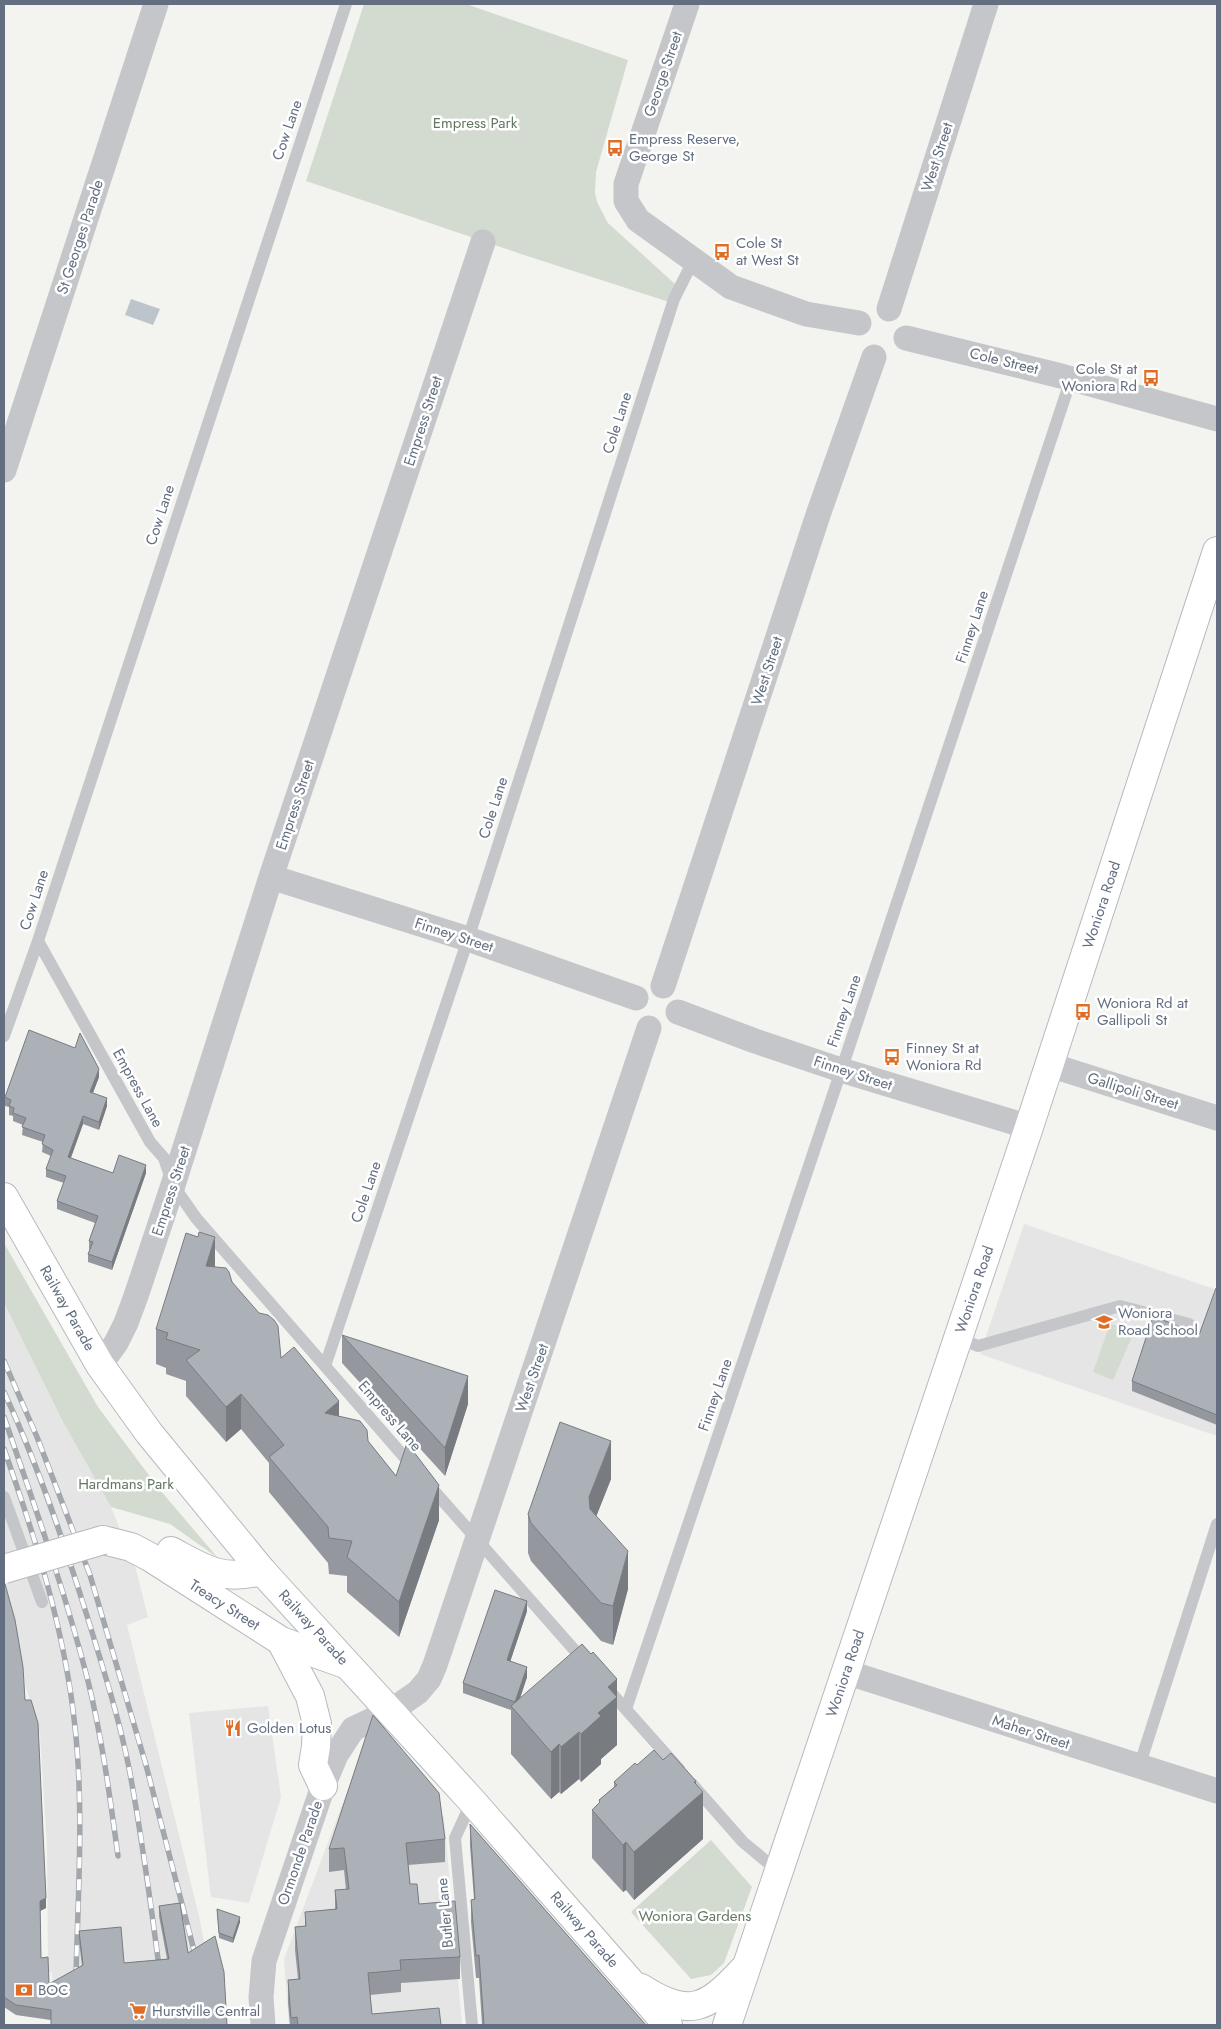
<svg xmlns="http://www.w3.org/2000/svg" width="1221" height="2029" font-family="Jost,sans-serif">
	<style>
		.built { fill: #e4e5e4; fill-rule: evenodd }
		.green { fill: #d3dbd1 }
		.water { fill: #bcc5cc }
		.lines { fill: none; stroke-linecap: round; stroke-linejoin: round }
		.secondary-casing { stroke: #b6b9be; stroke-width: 30 }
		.lane { stroke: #c4c6ca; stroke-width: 12 }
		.street { stroke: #c4c6ca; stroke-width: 25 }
		.secondary { stroke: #fff; stroke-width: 28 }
		.rail-casing { stroke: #a2a6ad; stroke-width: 5.5 }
		.rail { stroke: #fff; stroke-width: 4; stroke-dasharray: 11; stroke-linecap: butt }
		.secondary-bridge-casing { stroke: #b6b9be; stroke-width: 30; stroke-linecap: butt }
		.secondary-bridge { stroke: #fff; stroke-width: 28 }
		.wall { fill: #94989e }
		.shaded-wall { fill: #787c81 }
		.building { fill: #acb1b8; stroke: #787c81 }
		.labels { text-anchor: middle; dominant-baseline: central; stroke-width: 5; stroke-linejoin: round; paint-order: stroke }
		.street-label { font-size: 15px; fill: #636f81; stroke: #fff }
		.park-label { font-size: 15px; fill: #637862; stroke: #fff }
		.poi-label { font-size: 15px; fill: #636f81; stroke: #fff; text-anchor: start }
	</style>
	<rect width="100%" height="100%" fill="#f3f4f0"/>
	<path class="built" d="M 1024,1224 L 1217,1290 L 1217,1436 L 980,1354 Z
		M 4,1303 L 63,1422 L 111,1507 L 136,1570 L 148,1617 L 127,1625 L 199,1916 L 221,2025 L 51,2025 L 51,2020 L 16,2015 L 4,2007 ZM 23,1677 L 40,1735 L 47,1845 L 48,1967 L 41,1967 L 40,1911 L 46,1908 L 39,1742 L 25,1710 ZM 52,1972 L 54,2020 L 51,2020 L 48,1973 Z
		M 268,1706 L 281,1797 L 249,1903 L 211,1897 L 189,1713 Z
		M 379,1742 L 444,1817 L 462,2025 L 289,2025 L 284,1959 L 364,1747 Z"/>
	<path class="green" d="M 364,4 L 469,4 L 469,5 L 628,60 L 596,172 L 595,193 L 597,202 L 608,223 L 675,284 L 669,302 L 521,254 L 306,181 Z
		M 4,1243 L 98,1407 L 160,1490 L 218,1558 L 170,1524 L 111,1507 L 63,1422 L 4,1303 Z
		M 1110,1324 L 1135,1330 L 1113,1380 L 1093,1372 Z
		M 711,1840 L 752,1887 L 724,1963 L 711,1975 L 691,1979 L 631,1912 Z"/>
	<path class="water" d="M 131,299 L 160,309 L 153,325 L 125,315 Z"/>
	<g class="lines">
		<g class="secondary-casing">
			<g id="secondary">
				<path id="s1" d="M 4,1197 L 100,1365 L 149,1433 L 262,1571 L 472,1801 L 668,2025"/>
				<path id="s2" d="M 103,1540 L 131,1547 L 150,1557 L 281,1641 L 345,1664"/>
				<path d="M 171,1551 C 206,1570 221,1581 262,1571"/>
				<path d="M 281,1641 L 310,1696 L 317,1724 L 316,1746 L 313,1765 L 323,1786"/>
				<path d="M 641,1988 C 689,2019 707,2009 743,1970"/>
				<path id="s3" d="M 727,2025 L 1029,1127 L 1217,551"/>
			</g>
		</g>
		<path class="lane" d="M 38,941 L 150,1142 L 164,1158 L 173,1185 L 196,1218 L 413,1467
			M 4,1036 L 38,941 L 346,4
			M 959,1338 L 978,1346 L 1120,1306 L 1189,1324
			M 325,1366 L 468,939 L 674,299 L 693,261
			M 428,1484 L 585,1662
			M 4,1497 L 42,1602
			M 606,1687 L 679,1769
			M 626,1709 L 847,1053 L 1071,379
			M 1139,1767 L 1217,1524
			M 692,1784 L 743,1842 L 778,1871
			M 472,2025 L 455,1838 L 472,1801"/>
		<path class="street" d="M 687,4 L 626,184 L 626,201 L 638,220 L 731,287 L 806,314 L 859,323
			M 889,309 L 986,4
			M 906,338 L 1061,376 L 1217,419
			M 4,470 L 156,4
			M 271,877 L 468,939 L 636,998
			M 663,986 L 819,512 L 874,357
			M 678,1012 L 755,1041 L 841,1070 L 1029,1127
			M 1050,1065 L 1217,1118
			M 100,1365 L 116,1343 L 126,1323 L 136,1296 L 173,1185 L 271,877 L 483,242
			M 846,1672 L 1217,1791
			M 263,2025 L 261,1997 L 264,1961 L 323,1786 L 336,1755 L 353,1729 L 391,1711 L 418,1692 L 429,1679 L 435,1665 L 649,1028"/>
		<use href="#secondary" class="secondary"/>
		<g class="rail-casing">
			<path id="rail" d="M 4,1361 L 37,1437 L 90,1575 L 146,1765 L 197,1962
				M 4,1392 C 38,1465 64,1542 88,1619 C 103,1668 119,1718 129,1768 C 142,1836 151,1905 160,1974
				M 4,1417 C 34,1504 65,1591 88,1681 C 102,1738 110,1797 118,1856
				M 4,1449 C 36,1540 65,1631 75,1727 C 84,1809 78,1894 76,1976"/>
		</g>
		<use href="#rail" class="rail"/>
		<g class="secondary-bridge-casing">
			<path id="secondary-bridge" d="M 4,1569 L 103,1540"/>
		</g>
		<use href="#secondary-bridge" class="secondary-bridge"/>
	</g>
	<path class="wall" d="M 99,1077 L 93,1093 L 107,1106 L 99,1130 L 83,1124 L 71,1158 L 113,1173 L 146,1173 L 112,1270 L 88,1262 L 88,1254 L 90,1249 L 89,1249 L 89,1241 L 95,1223 L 57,1209 L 57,1201 L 64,1183 L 46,1177 L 46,1169 L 51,1156 L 42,1152 L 43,1142 L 22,1135 L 23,1125 L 13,1121 L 13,1116 L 9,1115 L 9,1107 L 5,1106 L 5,1097 Z
		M 215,1267 L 232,1282 L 281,1358 L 339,1416 L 368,1441 L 396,1476 L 439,1520 L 399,1637 L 347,1592 L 347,1576 L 329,1574 L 328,1563 L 269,1492 L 269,1463 L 241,1429 L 226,1442 L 186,1396 L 186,1381 L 166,1374 L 166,1368 L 156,1364 L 156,1329 Z
		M 1217,1288 L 1217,1425 L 1132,1391 L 1132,1381 L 1199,1335 Z
		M 342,1335 L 468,1404 L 445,1476 L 342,1363 Z
		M 611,1479 L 596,1516 L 628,1589 L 613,1645 L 601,1641 L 531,1561 L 528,1553 L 528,1514 Z
		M 4,1584 L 25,1700 L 46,1908 L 40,1911 L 41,1958 L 49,1984 L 82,1966 L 79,1941 L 79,1931 L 124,1963 L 167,1959 L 159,1916 L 159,1906 L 188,1953 L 51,2020 L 16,2015 L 4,2007 Z
		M 527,1611 L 510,1662 L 527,1677 L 520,1699 L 591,1654 L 617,1679 L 617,1745 L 601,1759 L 601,1764 L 581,1782 L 579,1779 L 561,1794 L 559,1792 L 551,1799 L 511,1754 L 511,1710 L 463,1693 L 463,1683 Z
		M 663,1760 L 696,1783 L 703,1839 L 634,1900 L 626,1890 L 623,1892 L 592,1858 L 592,1810 L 599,1803 L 599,1800 L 614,1787 L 614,1782 L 637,1765 Z
		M 470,1824 L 646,2025 L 482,2025 L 479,1978 L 476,1978 L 471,1922 L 471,1900 L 474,1899 L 470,1846 Z
		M 445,1839 L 445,1862 L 408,1865 L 410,1884 L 419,1904 L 460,1957 L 460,1979 L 401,1983 L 401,1992 L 370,1995 L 372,2014 L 441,2025 L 290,2025 L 288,2003 L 288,1980 L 298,1979 L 295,1950 L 295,1927 L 305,1926 L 305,1912 L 335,1909 L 335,1890 L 346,1890 L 344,1870 L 329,1872 L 329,1849 Z
		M 217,1909 L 240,1922 L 233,1943 L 219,1938 Z"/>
	<path class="shaded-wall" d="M 99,1069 L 99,1077 L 90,1100 L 90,1092 Z
		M 107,1098 L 107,1106 L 99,1130 L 99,1122 Z
		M 83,1116 L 83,1124 L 68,1165 L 68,1157 Z
		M 146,1165 L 146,1173 L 112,1270 L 112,1262 Z
		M 215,1237 L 215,1273 L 206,1266 Z
		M 468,1376 L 468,1404 L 445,1476 L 445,1448 Z
		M 241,1394 L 241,1429 L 226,1442 L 226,1407 Z
		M 339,1401 L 339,1436 L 325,1413 Z
		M 611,1441 L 611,1479 L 589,1535 L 589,1497 Z
		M 439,1485 L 439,1520 L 399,1637 L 399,1602 Z
		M 628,1551 L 628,1589 L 613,1645 L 613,1606 Z
		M 527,1601 L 527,1611 L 507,1671 L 507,1660 Z
		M 527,1667 L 527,1677 L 515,1712 L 515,1702 Z
		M 617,1679 L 617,1745 L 601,1759 L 601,1764 L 581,1782 L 581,1734 L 598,1713 L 608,1687 Z
		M 579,1732 L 579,1779 L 561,1794 L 561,1747 Z
		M 559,1744 L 559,1792 L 551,1799 L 551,1752 Z
		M 696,1781 L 696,1798 L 703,1792 L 703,1839 L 634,1900 L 634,1852 Z
		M 626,1842 L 626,1890 L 623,1892 L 623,1845 Z
		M 46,1898 L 46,1908 L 40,1911 L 40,1901 Z
		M 240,1917 L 240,1922 L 233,1943 L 233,1938 Z"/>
	<path class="building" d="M 29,1030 L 75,1048 L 80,1033 L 99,1069 L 90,1092 L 107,1098 L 99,1122 L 83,1116 L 68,1157 L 113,1173 L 119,1155 L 146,1165 L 112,1262 L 88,1254 L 93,1242 L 89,1241 L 98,1216 L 57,1201 L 66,1176 L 46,1169 L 53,1150 L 42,1144 L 45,1135 L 22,1127 L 26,1118 L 13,1113 L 14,1108 L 9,1106 L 11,1100 L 5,1097 Z
		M 199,1232 L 215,1237 L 206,1266 L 226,1268 L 229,1272 L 232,1282 L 259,1313 L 268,1315 L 274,1320 L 278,1326 L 281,1358 L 294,1347 L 339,1401 L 325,1413 L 360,1421 L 367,1430 L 368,1441 L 396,1476 L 407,1443 L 439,1485 L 399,1602 L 347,1557 L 352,1541 L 329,1538 L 328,1527 L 269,1457 L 284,1445 L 241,1394 L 226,1407 L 186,1360 L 200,1350 L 166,1339 L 168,1333 L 156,1329 L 186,1233 L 198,1237 Z
		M 1216,1288 L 1217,1288 L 1217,1415 L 1132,1381 L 1153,1316 L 1199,1335 Z
		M 342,1335 L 468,1376 L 445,1448 Z
		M 560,1422 L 611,1441 L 589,1497 L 590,1509 L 628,1551 L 613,1606 L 601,1603 L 531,1523 L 528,1514 Z
		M 4,1584 L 5,1584 L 15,1620 L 23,1667 L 25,1700 L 31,1700 L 38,1723 L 46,1898 L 40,1901 L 41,1958 L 48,1957 L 49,1984 L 83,1965 L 79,1931 L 121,1927 L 124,1963 L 169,1959 L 159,1906 L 180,1903 L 188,1953 L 215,1936 L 224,1972 L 227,2025 L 51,2025 L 51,2010 L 16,2005 L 4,1997 Z
		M 495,1590 L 527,1601 L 507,1660 L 527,1667 L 515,1702 L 463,1683 Z
		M 582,1644 L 591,1654 L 593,1652 L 617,1679 L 608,1687 L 617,1697 L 598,1713 L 601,1716 L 581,1734 L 579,1732 L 561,1747 L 559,1744 L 551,1752 L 511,1706 Z
		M 373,1715 L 439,1793 L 445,1839 L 406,1843 L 410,1884 L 417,1884 L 419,1904 L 455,1901 L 460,1957 L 400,1960 L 401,1970 L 368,1973 L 372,2014 L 439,2008 L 441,2025 L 298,2025 L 297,2017 L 291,2018 L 288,1980 L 300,1979 L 295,1927 L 306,1926 L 305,1912 L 337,1909 L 335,1890 L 349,1889 L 344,1848 L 329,1849 Z
		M 654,1750 L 663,1760 L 671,1753 L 696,1781 L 694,1782 L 703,1792 L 634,1852 L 626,1842 L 623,1845 L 592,1810 L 600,1802 L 599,1800 L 617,1785 L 614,1782 L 635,1763 L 637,1765 Z
		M 470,1824 L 646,2025 L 484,2025 L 479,1955 L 476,1956 L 471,1900 L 475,1899 Z
		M 217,1909 L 240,1917 L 233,1938 L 219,1933 Z"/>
	<defs>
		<g id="bus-bare" transform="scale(1.35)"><path d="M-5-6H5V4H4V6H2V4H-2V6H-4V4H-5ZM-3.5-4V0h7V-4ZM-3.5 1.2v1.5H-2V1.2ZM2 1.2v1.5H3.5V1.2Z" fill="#df6d25" stroke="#fff" stroke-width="2.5" paint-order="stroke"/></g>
		<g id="school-bare" transform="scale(1.35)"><path d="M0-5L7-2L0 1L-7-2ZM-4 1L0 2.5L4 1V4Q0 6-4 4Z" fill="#df6d25" stroke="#fff" stroke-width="2.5" paint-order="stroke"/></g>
		<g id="restaurant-bare" transform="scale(1.35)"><path d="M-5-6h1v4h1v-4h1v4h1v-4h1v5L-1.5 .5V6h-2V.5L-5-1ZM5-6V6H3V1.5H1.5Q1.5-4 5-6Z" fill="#df6d25" stroke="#fff" stroke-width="2.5" paint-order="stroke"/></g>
		<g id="bank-bare" transform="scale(1.35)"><path d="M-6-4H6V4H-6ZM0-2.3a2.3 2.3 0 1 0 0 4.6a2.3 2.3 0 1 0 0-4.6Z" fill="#df6d25" stroke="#fff" stroke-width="2.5" paint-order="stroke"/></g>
		<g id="supermarket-bare" transform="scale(1.35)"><path d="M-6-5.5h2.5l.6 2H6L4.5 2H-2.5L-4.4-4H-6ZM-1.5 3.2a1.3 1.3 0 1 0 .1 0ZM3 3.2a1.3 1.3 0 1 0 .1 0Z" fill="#df6d25" stroke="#fff" stroke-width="2.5" paint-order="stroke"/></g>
	</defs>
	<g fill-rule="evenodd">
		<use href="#bus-bare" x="615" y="148"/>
		<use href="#bus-bare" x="722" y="252"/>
		<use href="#bus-bare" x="1151" y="378"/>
		<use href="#bus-bare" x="1083" y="1012"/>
		<use href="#bus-bare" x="892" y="1057"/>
		<use href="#school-bare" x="1104" y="1322"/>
		<use href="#restaurant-bare" x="233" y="1728"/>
		<use href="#bank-bare" x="24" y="1990"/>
		<use href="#supermarket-bare" x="138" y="2011"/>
	</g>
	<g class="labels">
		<g class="street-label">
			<text transform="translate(663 74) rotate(-71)">George Street</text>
			<text transform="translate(287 130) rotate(-71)">Cow Lane</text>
			<text transform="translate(937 157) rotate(-72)">West Street</text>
			<text transform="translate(80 237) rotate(-72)">St Georges Parade</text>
			<text transform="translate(1004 361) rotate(14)">Cole Street</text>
			<text transform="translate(423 421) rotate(-72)">Empress Street</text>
			<text transform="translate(617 423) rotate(-72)">Cole Lane</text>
			<text transform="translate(160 515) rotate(-72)">Cow Lane</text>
			<text transform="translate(972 627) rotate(-72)">Finney Lane</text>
			<text transform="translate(767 671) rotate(-72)">West Street</text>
			<text transform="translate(295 805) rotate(-72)">Empress Street</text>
			<text transform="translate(493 808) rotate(-72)">Cole Lane</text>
			<text transform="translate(34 900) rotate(-72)">Cow Lane</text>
			<text stroke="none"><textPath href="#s3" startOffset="1181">Woniora Road</textPath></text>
			<text transform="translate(454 935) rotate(18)">Finney Street</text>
			<text transform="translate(844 1011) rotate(-71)">Finney Lane</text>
			<text transform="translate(853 1073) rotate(18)">Finney Street</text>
			<text transform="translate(138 1088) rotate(61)">Empress Lane</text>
			<text transform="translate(1133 1091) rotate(17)">Gallipoli Street</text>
			<text transform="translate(171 1191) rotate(-72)">Empress Street</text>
			<text transform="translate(366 1192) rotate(-71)">Cole Lane</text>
			<text stroke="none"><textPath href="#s3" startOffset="776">Woniora Road</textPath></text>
			<text stroke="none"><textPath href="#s1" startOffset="128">Railway Parade</textPath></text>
			<text transform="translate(532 1378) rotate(-71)">West Street</text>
			<text transform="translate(715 1395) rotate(-71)">Finney Lane</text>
			<text transform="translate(390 1416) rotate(49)">Empress Lane</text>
			<text stroke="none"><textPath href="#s2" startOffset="139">Treacy Street</textPath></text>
			<text stroke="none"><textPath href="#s1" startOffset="532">Railway Parade</textPath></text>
			<text stroke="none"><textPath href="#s3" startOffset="371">Woniora Road</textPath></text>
			<text transform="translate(1031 1732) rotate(18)">Maher Street</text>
			<text transform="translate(300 1853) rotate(-71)">Ormonde Parade</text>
			<text transform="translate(445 1913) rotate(-95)">Butler Lane</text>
			<text stroke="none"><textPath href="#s1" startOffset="938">Railway Parade</textPath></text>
		</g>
		<g class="park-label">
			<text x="475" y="123">Empress Park</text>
			<text x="126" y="1484">Hardmans Park</text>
			<text x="695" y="1916">Woniora Gardens</text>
		</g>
		<g class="poi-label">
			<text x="629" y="139">Empress Reserve,<tspan x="629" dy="17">George St</tspan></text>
			<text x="736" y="243">Cole St<tspan x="736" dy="17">at West St</tspan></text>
			<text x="1137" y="369" text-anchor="end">Cole St at<tspan x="1137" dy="17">Woniora Rd</tspan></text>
			<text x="1097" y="1003">Woniora Rd at<tspan x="1097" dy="17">Gallipoli St</tspan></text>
			<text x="906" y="1048">Finney St at<tspan x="906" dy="17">Woniora Rd</tspan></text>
			<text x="1118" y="1313">Woniora<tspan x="1118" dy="17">Road School</tspan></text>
			<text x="247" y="1728">Golden Lotus</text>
			<text x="38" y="1990">BOC</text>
			<text x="152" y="2011">Hurstville Central</text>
		</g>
	</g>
	<rect width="1221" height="2029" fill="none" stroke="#636f81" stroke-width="10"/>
</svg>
